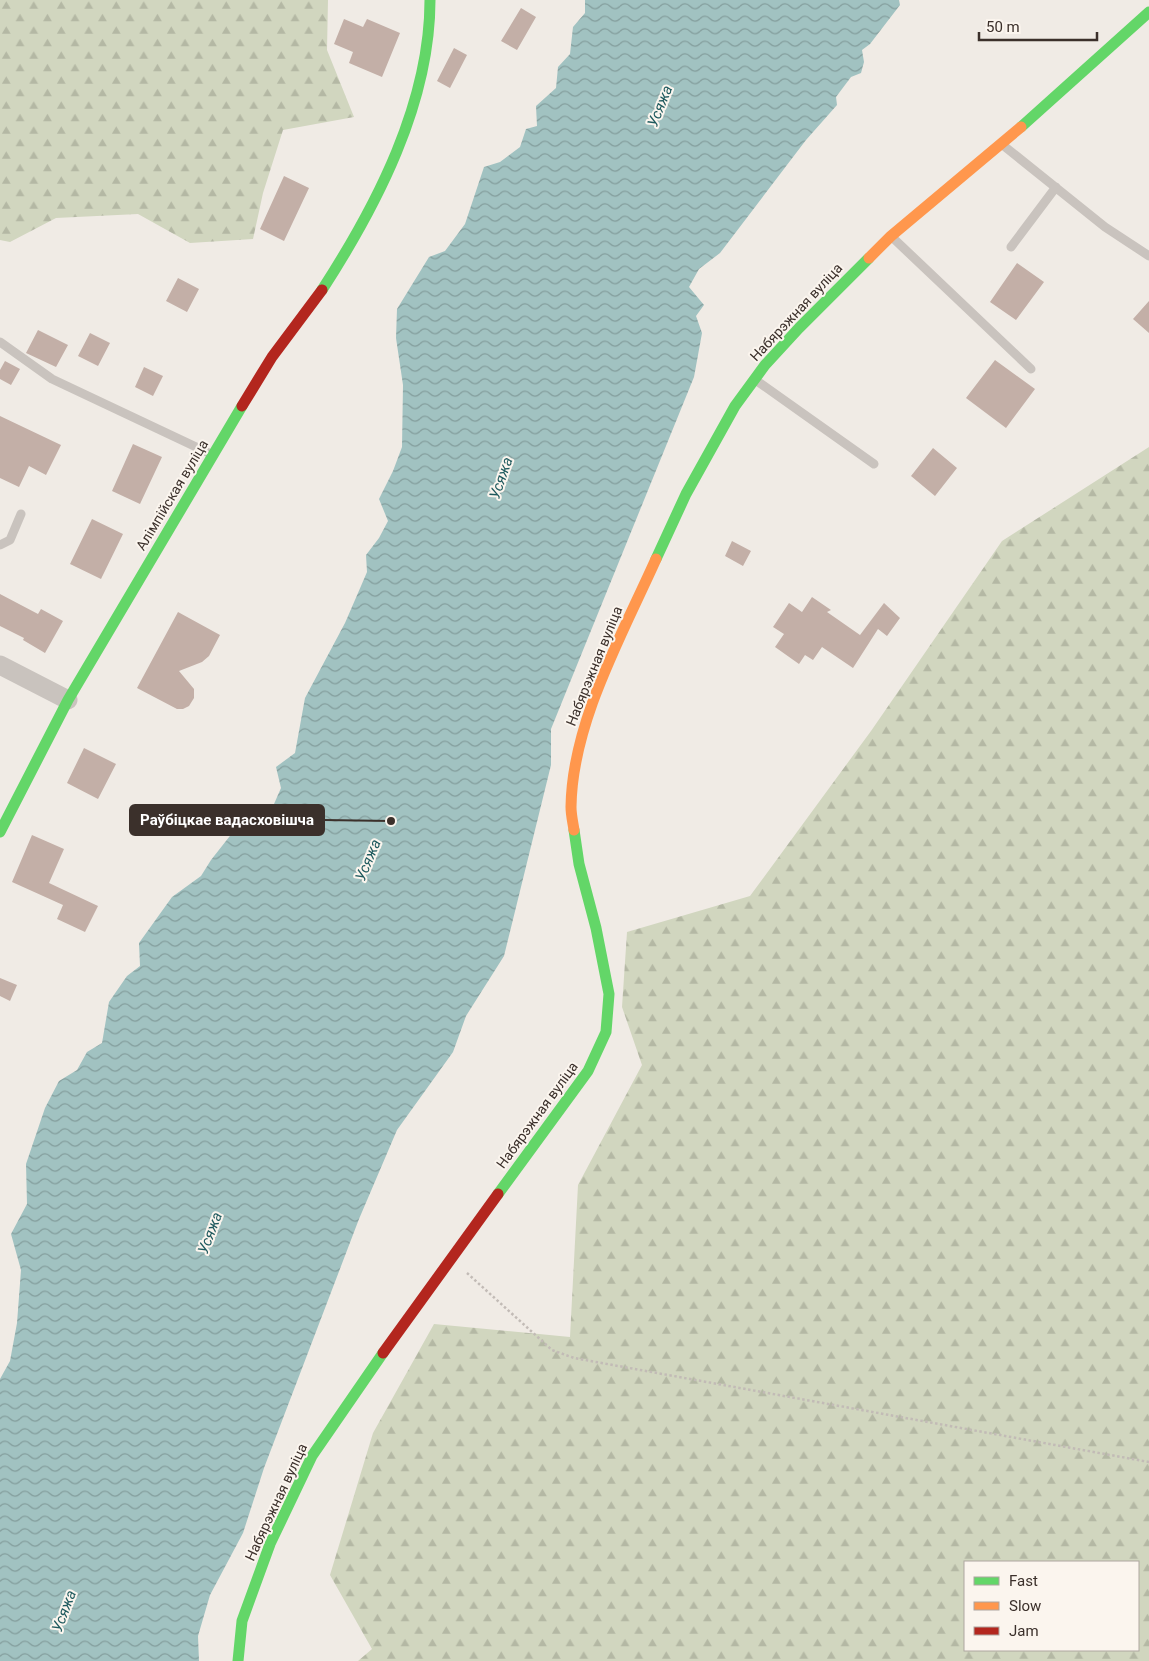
<svg xmlns="http://www.w3.org/2000/svg" width="1149" height="1661" font-family="Roboto,sans-serif">
	<style>
		.forest { fill: url(#forest-firs); fill-rule: evenodd }
		.water { fill: url(#water-waves) }
		.building { fill: #c3afa7 }
		.lines { fill: none; stroke-linecap: round; stroke-linejoin: round }
		.path { stroke: #c2bbb6; stroke-width: 2.5; stroke-dasharray: 2.5 2.5; stroke-linecap: butt }
		.lane { stroke: #c9c3be; stroke-width: 9 }
		.street { stroke: #c9c3be; stroke-width: 19 }
		.fast { stroke: #63d668; stroke-width: 11 }
		.slow { stroke: #ff974d; stroke-width: 11 }
		.jam { stroke: #b3261e; stroke-width: 11 }
		.labels { text-anchor: middle; dominant-baseline: central; stroke-width: 4; stroke-linejoin: round; paint-order: stroke }
		.street-label { font-size: 14px; fill: #3b302b; stroke: #fbf5ee }
		.water-label { font-size: 15px; font-style: italic; fill: #1f5a5e; stroke: #fbf5ee }
		.leader { fill: none; stroke: #3b302b; stroke-width: 2 }
		.callout-dot { fill: #3b302b; stroke: #fbf5ee; stroke-width: 2 }
		.callout { fill: #3b302b; stroke: #3b302b; stroke-width: 2 }
		.callout-label { font-size: 15px; text-anchor: middle; font-weight: bold; fill: #fff }
	</style>
	<defs>
		<pattern id="forest-firs" width="22" height="20" patternUnits="userSpaceOnUse" patternTransform="scale(1.25)"><rect width="22" height="20" fill="#d1d6bf"/><path d="M5 1l3.5 6h-7zM16 11l3.5 6h-7z" fill="#b4b8a4"/></pattern>
		<pattern id="water-waves" width="16" height="10" patternUnits="userSpaceOnUse" patternTransform="scale(1.25)"><rect width="16" height="10" fill="#a1c2c1"/><path d="M0 5q4-4 8 0t8 0" fill="none" stroke="#849e9d"/></pattern>
	</defs>
	<rect width="100%" height="100%" fill="#f0ebe5"/>
	<path class="forest" d="M 0,0 L 328,0 L 327,50 L 354,117 L 283,130 L 263,193 L 253,239 L 190,243 L 138,214 L 56,218 L 10,242 L 0,240 Z
		M 1149,447 L 1149,1661 L 358,1661 L 372,1649 L 330,1575 L 373,1433 L 434,1324 L 570,1337 L 578,1185 L 642,1065 L 622,1007 L 627,932 L 750,896 L 871,731 L 1002,541 ZM 1138,1562 L 1138,1650 L 965,1650 L 965,1562 Z"/>
	<path class="water" d="M 585,0 L 899,0 L 900,5 L 870,44 L 862,50 L 864,62 L 861,73 L 851,77 L 836,97 L 837,105 L 806,140 L 720,253 L 699,269 L 689,287 L 704,305 L 696,316 L 702,333 L 694,377 L 551,729 L 551,765 L 504,956 L 466,1016 L 453,1052 L 397,1130 L 359,1219 L 264,1468 L 243,1533 L 210,1595 L 198,1636 L 199,1661 L 0,1661 L 0,1379 L 10,1361 L 17,1323 L 21,1270 L 11,1234 L 27,1204 L 26,1164 L 45,1108 L 59,1081 L 77,1070 L 87,1052 L 102,1043 L 109,1002 L 127,976 L 140,966 L 139,943 L 172,897 L 201,876 L 211,860 L 233,832 L 256,810 L 274,804 L 281,788 L 276,767 L 295,753 L 305,698 L 345,623 L 358,593 L 367,572 L 366,555 L 379,538 L 388,521 L 379,499 L 393,471 L 402,447 L 403,385 L 396,338 L 397,309 L 429,257 L 445,251 L 465,224 L 484,167 L 500,162 L 520,147 L 526,129 L 537,126 L 536,106 L 556,88 L 558,67 L 570,54 L 573,27 L 585,13 Z"/>
	<path class="building" d="M 521,8 L 536,17 L 517,50 L 501,41 Z
		M 344,19 L 363,27 L 367,19 L 400,33 L 382,77 L 349,63 L 353,52 L 334,44 Z
		M 454,48 L 467,55 L 450,88 L 437,81 Z
		M 284,176 L 309,188 L 284,241 L 260,229 Z
		M 1017,263 L 1044,282 L 1016,320 L 990,302 Z
		M 178,278 L 199,289 L 187,312 L 166,301 Z
		M 1149,301 L 1149,333 L 1133,319 Z
		M 38,330 L 68,345 L 56,367 L 26,353 Z
		M 90,333 L 110,343 L 98,366 L 78,356 Z
		M 995,360 L 1035,389 L 1006,428 L 966,398 Z
		M 5,361 L 20,369 L 11,385 L 0,379 L 0,370 Z
		M 144,367 L 163,376 L 153,396 L 135,387 Z
		M 0,416 L 61,445 L 46,475 L 29,466 L 19,487 L 0,478 Z
		M 133,444 L 162,457 L 140,504 L 112,491 Z
		M 933,448 L 957,468 L 935,496 L 911,476 Z
		M 92,519 L 123,534 L 101,579 L 70,564 Z
		M 732,541 L 751,551 L 743,566 L 725,556 Z
		M 0,594 L 38,614 L 41,609 L 63,621 L 45,653 L 23,640 L 24,638 L 0,626 Z
		M 812,597 L 831,610 L 827,612 L 860,635 L 884,603 L 900,618 L 887,636 L 878,629 L 853,668 L 822,647 L 813,660 L 805,655 L 799,664 L 775,647 L 784,634 L 773,627 L 789,603 L 802,612 Z
		M 178,612 L 220,635 L 209,656 L 202,662 L 179,671 L 194,689 L 194,698 L 189,706 L 183,709 L 177,709 L 137,688 Z
		M 84,748 L 116,764 L 98,799 L 67,783 Z
		M 32,835 L 64,849 L 49,883 L 98,906 L 85,932 L 57,919 L 63,905 L 12,882 Z
		M 0,978 L 17,985 L 10,1001 L 0,996 Z"/>
	<g class="lines">
		<path class="path" d="M 467,1273 L 552,1350 L 574,1358 L 1149,1462"/>
		<path class="lane" d="M 1004,146 L 1105,227 L 1149,256
			M 893,238 L 1031,369
			M 1011,247 L 1056,187
			M 0,342 L 52,379 L 211,454
			M 757,381 L 874,464
			M 0,545 L 10,540 L 21,514"/>
		<path class="street" d="M 0,665 L 68,700"/>
		<path class="fast" d="M 1021,127 L 1149,12
			M 322,290 C 377,205 430,103 430,0
			M 656,559 L 686,494 L 735,406 L 765,365 L 799,328 L 869,258
			M 0,832 L 68,700 L 242,406
			M 498,1194 L 588,1071 L 606,1032 L 609,994 L 596,928 L 579,864 L 574,830
			M 238,1661 L 242,1621 L 270,1544 L 312,1456 L 383,1353"/>
		<path class="slow" d="M 869,258 L 891,236 L 1021,127
			M 574,830 C 573,823 571,815 571,807 C 572,723 622,635 656,559"/>
		<path class="jam" d="M 242,406 L 272,357 L 322,290
			M 383,1353 L 498,1194"/>
	</g>
	<g class="labels">
		<g class="street-label">
			<text transform="translate(796 312) rotate(-47)">Набярэжная вуліца</text>
			<text transform="translate(172 495) rotate(-59)">Алімпійская вуліца</text>
			<text transform="translate(594 666) rotate(-68)">Набярэжная вуліца</text>
			<text transform="translate(537 1115) rotate(-54)">Набярэжная вуліца</text>
			<text transform="translate(276 1502) rotate(-65)">Набярэжная вуліца</text>
		</g>
		<g class="water-label">
			<text transform="translate(660 106) rotate(-68)">Усяжа</text>
			<text transform="translate(501 478) rotate(-71)">Усяжа</text>
			<text transform="translate(368 860) rotate(-67)">Усяжа</text>
			<text transform="translate(210 1233) rotate(-69)">Усяжа</text>
			<text transform="translate(64 1611) rotate(-69)">Усяжа</text>
		</g>
	</g>
	<path class="leader" d="M391 821L324 820"/>
	<circle class="callout-dot" cx="391" cy="821" r="5"/>
	<rect class="callout" x="130" y="805" width="194" height="30" rx="5"/>
	<g class="callout-label">
		<text x="227" y="825">Раўбіцкае вадасховішча</text>
	</g>
	<rect x="964" y="1561" width="175" height="90" fill="#fbf5ee" stroke="#aea6a0"/>
	<rect x="974" y="1577" width="25" height="8" fill="#63d668" stroke="#aea6a0"/>
	<text x="1009" y="1586" font-size="15" fill="#3b302b">Fast</text>
	<rect x="974" y="1602" width="25" height="8" fill="#ff974d" stroke="#aea6a0"/>
	<text x="1009" y="1611" font-size="15" fill="#3b302b">Slow</text>
	<rect x="974" y="1627" width="25" height="8" fill="#b3261e" stroke="#aea6a0"/>
	<text x="1009" y="1636" font-size="15" fill="#3b302b">Jam</text>
	<path d="M979 32v8h118v-8" fill="none" stroke="#3b302b" stroke-width="2.5"/>
	<text x="986" y="32" font-size="15" fill="#3b302b" stroke="#fbf5ee" stroke-width="4" paint-order="stroke">50 m</text>
</svg>
